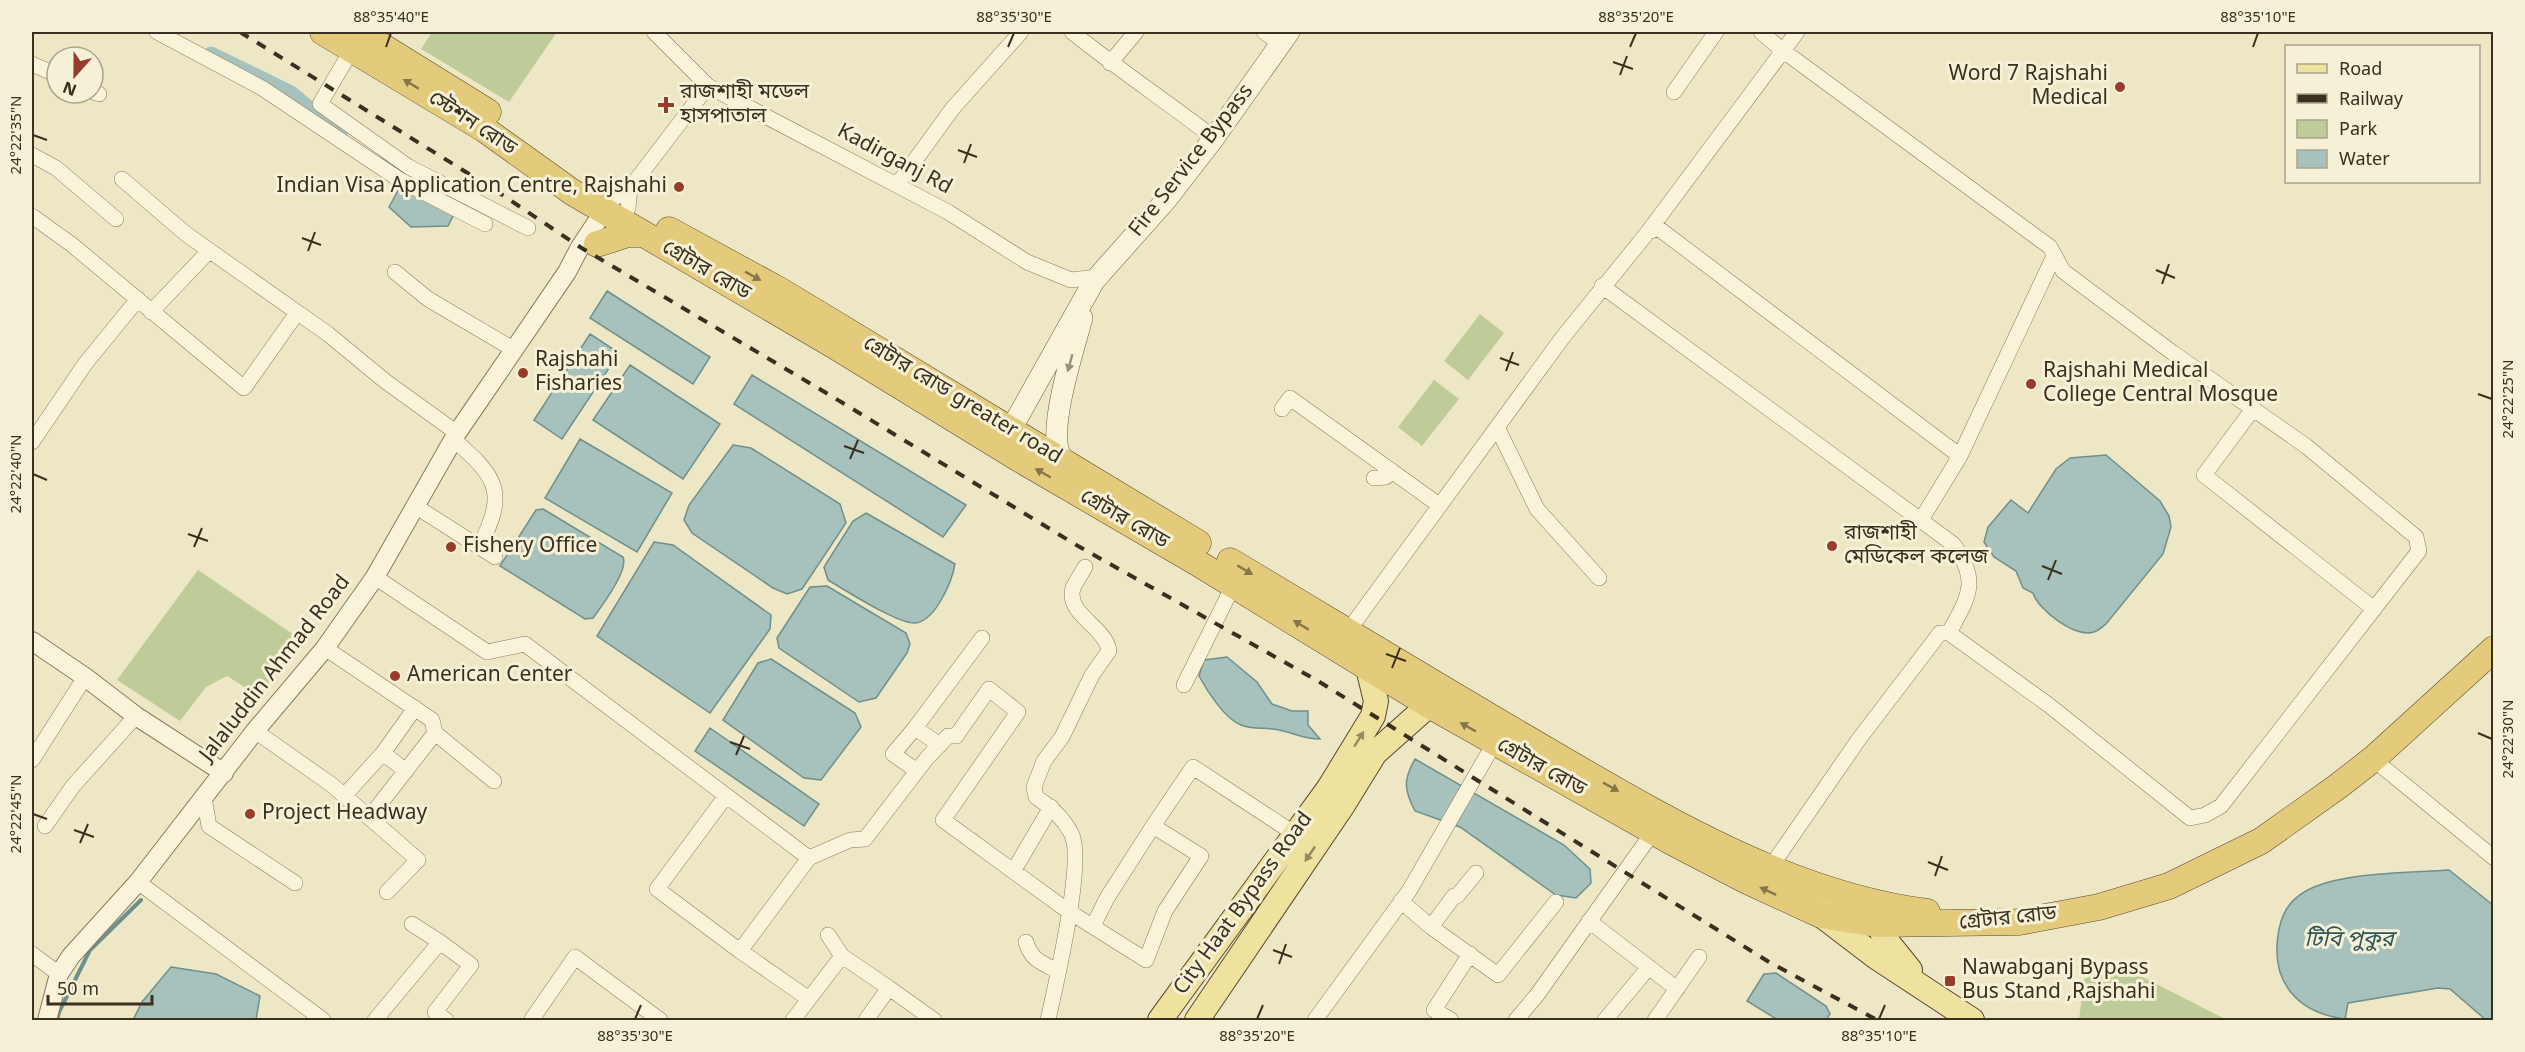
<svg xmlns="http://www.w3.org/2000/svg" width="2525" height="1052" font-family="Georgia,'Noto Sans Bengali',serif">
	<style>
		.green { fill: #bfcc9a }
		.water { fill: #a7c1bd; stroke: #6e908c; stroke-width: 1.5 }
		.lines { fill: none; stroke-linecap: round; stroke-linejoin: round }
		.stream { stroke: #6e908c; stroke-width: 4 }
		.canal { stroke: #a7c1bd; stroke-width: 15 }
		.minor-casing { stroke: #897a5c; stroke-width: 16 }
		.tertiary-casing { stroke: #897a5c; stroke-width: 20 }
		.secondary-casing { stroke: #6b5b3f; stroke-width: 22 }
		.primary-casing { stroke: #574830; stroke-width: 26 }
		.trunk-casing { stroke: #574830; stroke-width: 27 }
		.minor { stroke: #f8f3d9; stroke-width: 15 }
		.tertiary { stroke: #f8f3d9; stroke-width: 18 }
		.secondary { stroke: #f8f3d9; stroke-width: 21 }
		.primary { stroke: #efe29f; stroke-width: 24 }
		.trunk { stroke: #e4cb7c; stroke-width: 26 }
		.rail { stroke: #39301f; stroke-width: 4; stroke-dasharray: 10 10; stroke-linecap: butt }
		.oneway { fill: #867649 }
		.oneway2 { fill: #98927c }
		.oneway3 { fill: #94895f }
		.ticks { fill: none; stroke: #39301f; stroke-width: 2 }
		.poi-dot { fill: #973b2d; stroke: #f5f0d6; stroke-width: 2 }
		.labels { text-anchor: middle; dominant-baseline: central; stroke-width: 6; stroke-linejoin: round; paint-order: stroke }
		.poi-label { font-size: 21px; fill: #39301f; stroke: #f5f0d6; text-anchor: start }
		.street-label { font-size: 21px; fill: #39301f; stroke: #f5f0d6 }
		.water-label { font-size: 22px; font-style: italic; fill: #2f5558; stroke: #f5f0d6 }
		.neatline { fill: none; stroke: #39301f; stroke-width: 2 }
		.ticks-label { font-size: 15px; text-anchor: middle; fill: #39301f }
	</style>
	<rect width="100%" height="100%" fill="#eee7c6"/>
	<path class="green" d="M 432,32 L 557,32 L 509,102 L 421,49 Z
		M 1480,314 L 1504,333 L 1468,380 L 1444,361 Z
		M 1434,380 L 1459,399 L 1422,446 L 1398,427 Z
		M 198,570 L 303,641 L 259,696 L 227,676 L 206,687 L 180,721 L 117,680 Z
		M 2119,965 L 2227,1020 L 2079,1020 L 2084,979 Z"/>
	<path class="water" d="M 401,185 L 455,212 L 448,226 L 411,227 L 389,207 Z
		M 607,291 L 710,357 L 693,384 L 590,318 Z
		M 590,334 L 619,353 L 562,439 L 534,420 Z
		M 630,365 L 720,424 L 683,479 L 593,420 Z
		M 752,375 L 966,505 L 943,537 L 734,404 Z
		M 580,439 L 672,493 L 637,552 L 545,498 Z
		M 733,445 L 751,448 L 840,504 L 846,523 L 802,589 L 787,594 L 773,588 L 692,533 L 684,520 L 689,505 Z
		M 2106,455 L 2160,501 L 2169,516 L 2171,527 L 2163,554 L 2106,624 C 2102,627 2098,631 2094,632 C 2075,638 2038,610 2033,593 L 2023,588 L 2016,571 L 1994,557 L 1984,542 L 1988,527 L 2011,500 L 2028,513 L 2056,469 L 2070,458 Z
		M 543,509 L 623,557 C 629,570 602,606 593,618 L 585,619 L 500,566 L 536,510 Z
		M 866,513 L 955,564 C 952,581 936,620 916,623 C 899,625 845,590 828,580 L 824,567 L 853,521 Z
		M 654,542 L 673,545 L 771,615 L 770,629 L 710,713 L 597,636 Z
		M 827,586 L 906,633 L 910,644 L 907,653 L 876,698 L 859,702 L 779,648 L 777,638 L 810,587 Z
		M 1227,657 L 1257,682 L 1272,704 L 1292,711 L 1308,711 L 1308,725 L 1320,739 C 1302,739 1295,733 1279,730 C 1267,727 1252,730 1241,725 C 1225,719 1207,691 1199,676 L 1204,660 Z
		M 771,659 L 855,713 L 861,727 L 821,780 L 804,778 L 723,720 L 758,663 Z
		M 710,728 L 819,804 L 804,826 L 695,751 Z
		M 1415,759 L 1564,845 L 1590,869 L 1591,883 L 1576,898 L 1556,895 L 1460,827 L 1415,811 C 1404,790 1403,780 1415,759 Z
		M 2449,870 L 2493,905 L 2493,1020 L 2486,1020 L 2450,989 L 2438,988 L 2348,1003 L 2345,1019 C 2298,1013 2271,983 2278,935 C 2281,915 2288,901 2306,891 C 2339,872 2409,873 2449,870 Z
		M 171,967 L 216,974 L 260,996 L 256,1020 L 133,1020 L 142,1002 Z
		M 1776,973 L 1826,1006 L 1830,1014 L 1826,1020 L 1778,1020 L 1747,1001 L 1764,974 Z"/>
	<g class="lines">
		<path class="stream" d="M 57,1020 L 59,1012 L 90,950 L 141,900"/>
		<path class="canal" d="M 211,54 L 291,93 L 340,134
			M 385,163 L 471,206"/>
		<g class="minor-casing">
			<path id="minor" d="M 157,32 L 262,88 L 400,180 L 485,224
				M 654,32 L 708,86 L 948,212 L 1027,262 L 1071,280 L 1098,277
				M 1072,32 C 1118,69 1167,102 1214,138
				M 1264,32 L 1281,44
				M 1761,32 L 1782,50 L 2050,247 L 2063,271 L 2173,353 L 2306,446 L 2416,537 L 2419,551 L 2221,806 L 2205,815 L 2190,818 L 2050,706 L 1949,633 L 1940,633 L 1859,739 L 1770,868
				M 352,49 L 320,104 L 409,167 L 528,228
				M 1110,63 L 1136,32
				M 32,64 L 57,75
				M 93,92 L 99,94
				M 1674,92 L 1716,32
				M 32,155 L 56,168 L 116,219
				M 122,179 L 186,234 L 328,334 L 385,381 L 457,433
				M 897,185 L 953,108 L 1021,32
				M 612,199 L 630,188 L 708,86
				M 628,208 L 630,188
				M 32,216 L 71,244 L 244,388 L 297,313
				M 1648,232 L 1658,228 L 1960,456
				M 395,272 L 428,299 L 513,349
				M 1602,286 L 1953,544 C 1980,581 1969,596 1949,633
				M 151,312 L 209,251
				M 1282,409 L 1290,398 L 1439,505
				M 2253,409 L 2204,475 L 2374,609
				M 1497,427 L 1537,509 L 1599,578
				M 453,439 C 497,477 508,492 479,547
				M 32,442 L 85,364 L 138,299
				M 1374,478 L 1386,477 L 1391,470
				M 415,506 L 495,557
				M 1921,520 L 1960,456 L 2054,256
				M 375,577 L 487,652 L 525,644 L 809,858
				M 1348,631 L 1563,337 L 1648,232 L 1797,32
				M 325,648 L 432,720 L 435,733 L 494,781
				M 1184,685 L 1234,584
				M 915,728 L 982,638
				M 255,731 L 332,785 L 418,860 L 387,892
				M 383,753 L 406,771
				M 2373,759 L 2494,858
				M 32,760 L 85,677
				M 917,771 L 893,754 L 915,728 L 940,745
				M 344,796 L 383,753 L 415,708
				M 726,796 L 657,889 L 740,951 L 809,858 L 850,840 L 865,839 L 927,758 L 948,736 L 956,736 L 989,689 L 1018,712 L 943,820 L 1068,911 L 1146,960 L 1165,911 L 1201,856 L 1153,826 L 1107,898 L 1093,926
				M 204,798 L 209,826 L 295,883
				M 369,818 L 435,733
				M 45,826 L 73,786 L 136,716
				M 1153,826 L 1193,767 L 1295,834
				M 1014,870 L 1051,807
				M 138,882 L 323,1020
				M 1401,901 L 1431,927 L 1498,975 L 1556,902
				M 1589,921 L 1677,989
				M 1431,927 L 1454,896 L 1457,896 L 1476,873
				M 440,942 L 471,965 L 435,1012 L 446,1020
				M 1026,942 C 1031,960 1042,963 1058,971
				M 740,951 L 809,999
				M 32,954 L 59,974
				M 842,956 L 889,988
				M 375,1020 L 440,942 L 412,924
				M 533,1020 L 532,1019 L 575,957 L 660,1020
				M 793,1020 L 842,956 L 828,935
				M 866,1020 L 889,988 L 934,1020
				M 1048,1020 C 1055,987 1086,859 1071,833 C 1063,818 1050,806 1036,797 L 1034,787 L 1044,761 L 1062,737 L 1092,675 L 1109,651 C 1106,627 1065,614 1073,588 C 1076,581 1082,573 1085,567
				M 1315,1020 L 1409,891 L 1495,742
				M 1451,1020 L 1434,1010 L 1470,954
				M 1516,1020 L 1537,995 L 1653,832
				M 1605,1020 L 1649,967
				M 1655,1020 L 1699,957"/>
		</g>
		<g class="tertiary-casing">
			<path id="tertiary" d="M 32,641 L 85,677 L 136,716 L 224,773
				M 47,1020 L 59,974 L 71,956 L 138,882 L 255,731 L 325,648 L 375,577 L 457,433 L 567,272 L 580,247 L 612,199"/>
		</g>
		<g class="secondary-casing">
			<path id="secondary" d="M 1011,429 L 1094,281 L 1166,200 L 1214,138 L 1289,32
				M 1066,464 C 1064,460 1061,456 1059,452 C 1049,424 1074,348 1082,318"/>
		</g>
		<g class="primary-casing">
			<path id="primary" d="M 1820,908 L 1821,915 L 1876,957 L 1972,1020
				M 1872,909 L 1885,939 L 1910,970
				M 1160,1020 L 1329,788 L 1373,716 L 1376,701 L 1367,664
				M 1197,1020 L 1343,805 L 1375,753 L 1429,705"/>
		</g>
		<g class="trunk-casing">
			<path id="trunk" d="M 323,32 L 484,129 L 572,192 L 835,346 L 1016,457 L 1196,562 L 1429,705 L 1670,841 L 1747,881 L 1821,915 L 1877,924 L 2019,922 L 2099,907 L 2169,886 L 2261,841 L 2337,787 L 2373,759 L 2494,649
				M 359,32 L 488,112
				M 669,230 L 779,290 L 1198,543
				M 597,244 L 628,234 L 642,234
				M 1230,561 C 1337,625 1442,689 1550,752 C 1667,820 1790,894 1927,912"/>
		</g>
		<use href="#minor" class="minor"/>
		<use href="#tertiary" class="tertiary"/>
		<use href="#secondary" class="secondary"/>
		<use href="#primary" class="primary"/>
		<use href="#trunk" class="trunk"/>
		<path class="rail" d="M 240,32 L 495,190 L 580,247 L 828,394 L 1078,546 L 1318,681 L 1769,962 L 1877,1020"/>
	</g>
	<defs><path id="oneway-solid" d="M-6-.8H1V-3.2L6.5 0L1 3.2V.8H-6Z" transform="scale(1.5)"/></defs>
	<g class="oneway">
		<use href="#oneway-solid" transform="translate(411 84) rotate(-149)"/>
		<use href="#oneway-solid" transform="translate(753 276) rotate(29)"/>
		<use href="#oneway-solid" transform="translate(1043 473) rotate(-150)"/>
		<use href="#oneway-solid" transform="translate(1245 570) rotate(31)"/>
		<use href="#oneway-solid" transform="translate(1301 625) rotate(-149)"/>
		<use href="#oneway-solid" transform="translate(1468 727) rotate(-151)"/>
		<use href="#oneway-solid" transform="translate(1611 787) rotate(29)"/>
		<use href="#oneway-solid" transform="translate(1768 891) rotate(-155)"/>
	</g>
	<use class="oneway2" href="#oneway-solid" transform="translate(1070 363) rotate(105)"/>
	<g class="oneway3">
		<use href="#oneway-solid" transform="translate(1359 739) rotate(-58)"/>
		<use href="#oneway-solid" transform="translate(1310 854) rotate(124)"/>
	</g>
	<path class="ticks" d="M 386,47 L 391,33M 1008,47 L 1014,33M 1630,47 L 1636,33M 2253,47 L 2258,33M 1613,62 L 1633,69M 1620,75 L 1627,56M 33,135 L 47,140M 958,150 L 977,157M 964,163 L 971,144M 302,238 L 321,245M 308,251 L 315,232M 2156,270 L 2175,278M 2162,284 L 2169,264M 1500,358 L 1519,365M 1506,371 L 1513,352M 2478,394 L 2492,399M 844,446 L 864,453M 850,459 L 858,440M 33,474 L 47,480M 188,534 L 208,541M 194,547 L 202,528M 2042,566 L 2062,574M 2048,580 L 2056,560M 1386,654 L 1406,661M 1392,668 L 1400,648M 2478,733 L 2492,739M 730,742 L 750,749M 736,755 L 744,736M 33,814 L 47,819M 74,830 L 94,837M 80,843 L 88,824M 1928,862 L 1948,870M 1935,876 L 1942,856M 1273,950 L 1292,957M 1279,964 L 1286,944M 635,1019 L 641,1005M 1257,1019 L 1263,1005M 1879,1019 L 1885,1005"/>
	<g class="poi-dot">
		<circle cx="2120" cy="87" r="6"/>
		<path d="M663 96h6v6h6v6h-6v6h-6v-6h-6v-6h6z"/>
		<circle cx="679" cy="187" r="6"/>
		<circle cx="523" cy="373" r="6"/>
		<circle cx="2031" cy="384" r="6"/>
		<circle cx="1832" cy="546" r="6"/>
		<circle cx="451" cy="547" r="6"/>
		<circle cx="395" cy="676" r="6"/>
		<circle cx="250" cy="814" r="6"/>
		<rect x="1944" y="975" width="12" height="12" rx="3"/>
	</g>
	<g class="labels">
		<g class="poi-label">
			<text x="2108" y="75" text-anchor="end">Word 7 Rajshahi<tspan x="2108" dy="24">Medical</tspan></text>
			<text x="680" y="93">রাজশাহী মডেল<tspan x="680" dy="24">হাসপাতাল</tspan></text>
			<text x="667" y="187" text-anchor="end">Indian Visa Application Centre, Rajshahi</text>
			<text x="535" y="361">Rajshahi<tspan x="535" dy="24">Fisharies</tspan></text>
			<text x="2043" y="372">Rajshahi Medical<tspan x="2043" dy="24">College Central Mosque</tspan></text>
			<text x="1844" y="534">রাজশাহী<tspan x="1844" dy="24">মেডিকেল কলেজ</tspan></text>
			<text x="463" y="547">Fishery Office</text>
			<text x="407" y="676">American Center</text>
			<text x="262" y="814">Project Headway</text>
			<text x="1962" y="969">Nawabganj Bypass<tspan x="1962" dy="24">Bus Stand ,Rajshahi</tspan></text>
		</g>
		<g class="street-label">
			<text transform="translate(472 124) rotate(33)">স্টেশন রোড</text>
			<text transform="translate(894 160) rotate(28)">Kadirganj Rd</text>
			<text transform="translate(1192 161) rotate(-52)">Fire Service Bypass</text>
			<text transform="translate(706 271) rotate(30)">গ্রেটার রোড</text>
			<text transform="translate(962 401) rotate(31)">গ্রেটার রোড greater road</text>
			<text transform="translate(1124 520) rotate(30)">গ্রেটার রোড</text>
			<text transform="translate(276 669) rotate(-52)">Jalaluddin Ahmad Road</text>
			<text transform="translate(1541 768) rotate(29)">গ্রেটার রোড</text>
			<text transform="translate(1244 904) rotate(-54)">City Haat Bypass Road</text>
			<text transform="translate(2008 919) rotate(-6)">গ্রেটার রোড</text>
		</g>
		<g class="water-label">
			<text x="2349" y="940">টিবি পুকুর</text>
		</g>
	</g>
	<rect width="2525" height="1052" fill="none" stroke="#f5f0d6" stroke-width="66"/>
	<rect x="2285" y="45" width="195" height="138" fill="#f5f0d6" stroke="#aaa38d" stroke-width="1.5"/>
	<rect x="2297" y="64" width="30" height="9" fill="#efe29f" stroke="#aaa38d" stroke-width="1.5"/>
	<text x="2339" y="75" font-size="18" fill="#39301f">Road</text>
	<rect x="2297" y="94" width="30" height="9" fill="#39301f" stroke="#aaa38d" stroke-width="1.5"/>
	<text x="2339" y="105" font-size="18" fill="#39301f">Railway</text>
	<rect x="2297" y="120" width="30" height="18" fill="#bfcc9a" stroke="#aaa38d" stroke-width="1.5"/>
	<text x="2339" y="135" font-size="18" fill="#39301f">Park</text>
	<rect x="2297" y="150" width="30" height="18" fill="#a7c1bd" stroke="#aaa38d" stroke-width="1.5"/>
	<text x="2339" y="165" font-size="18" fill="#39301f">Water</text>
	<g transform="translate(75 75) rotate(201)"><circle r="28" fill="#f5f0d6" stroke="#aaa38d" stroke-width="1.5"/>
	<path d="M0-4.5L10 22L0 15L-10 22Z" fill="#973b2d"/>
	<text y="-9" font-size="16" font-weight="bold" text-anchor="middle" fill="#39301f">N</text>
	</g>
	<path d="M48 995v9h104v-9" fill="none" stroke="#39301f" stroke-width="3"/>
	<text x="57" y="995" font-size="18" fill="#39301f" stroke="#f5f0d6" stroke-width="4.5" paint-order="stroke">50 m</text>
	<rect x="33" y="33" width="2459" height="986" class="neatline"/>
	<g class="ticks-label">
		<text x="391" y="22">88°35'40"E</text>
		<text x="1014" y="22">88°35'30"E</text>
		<text x="1636" y="22">88°35'20"E</text>
		<text x="2258" y="22">88°35'10"E</text>
		<text transform="translate(16 135) rotate(-90)" y="5">24°22'35"N</text>
		<text transform="translate(2508 399) rotate(-90)" y="5">24°22'25"N</text>
		<text transform="translate(16 474) rotate(-90)" y="5">24°22'40"N</text>
		<text transform="translate(2508 739) rotate(-90)" y="5">24°22'30"N</text>
		<text transform="translate(16 814) rotate(-90)" y="5">24°22'45"N</text>
		<text x="635" y="1041">88°35'30"E</text>
		<text x="1257" y="1041">88°35'20"E</text>
		<text x="1879" y="1041">88°35'10"E</text>
	</g>
</svg>
